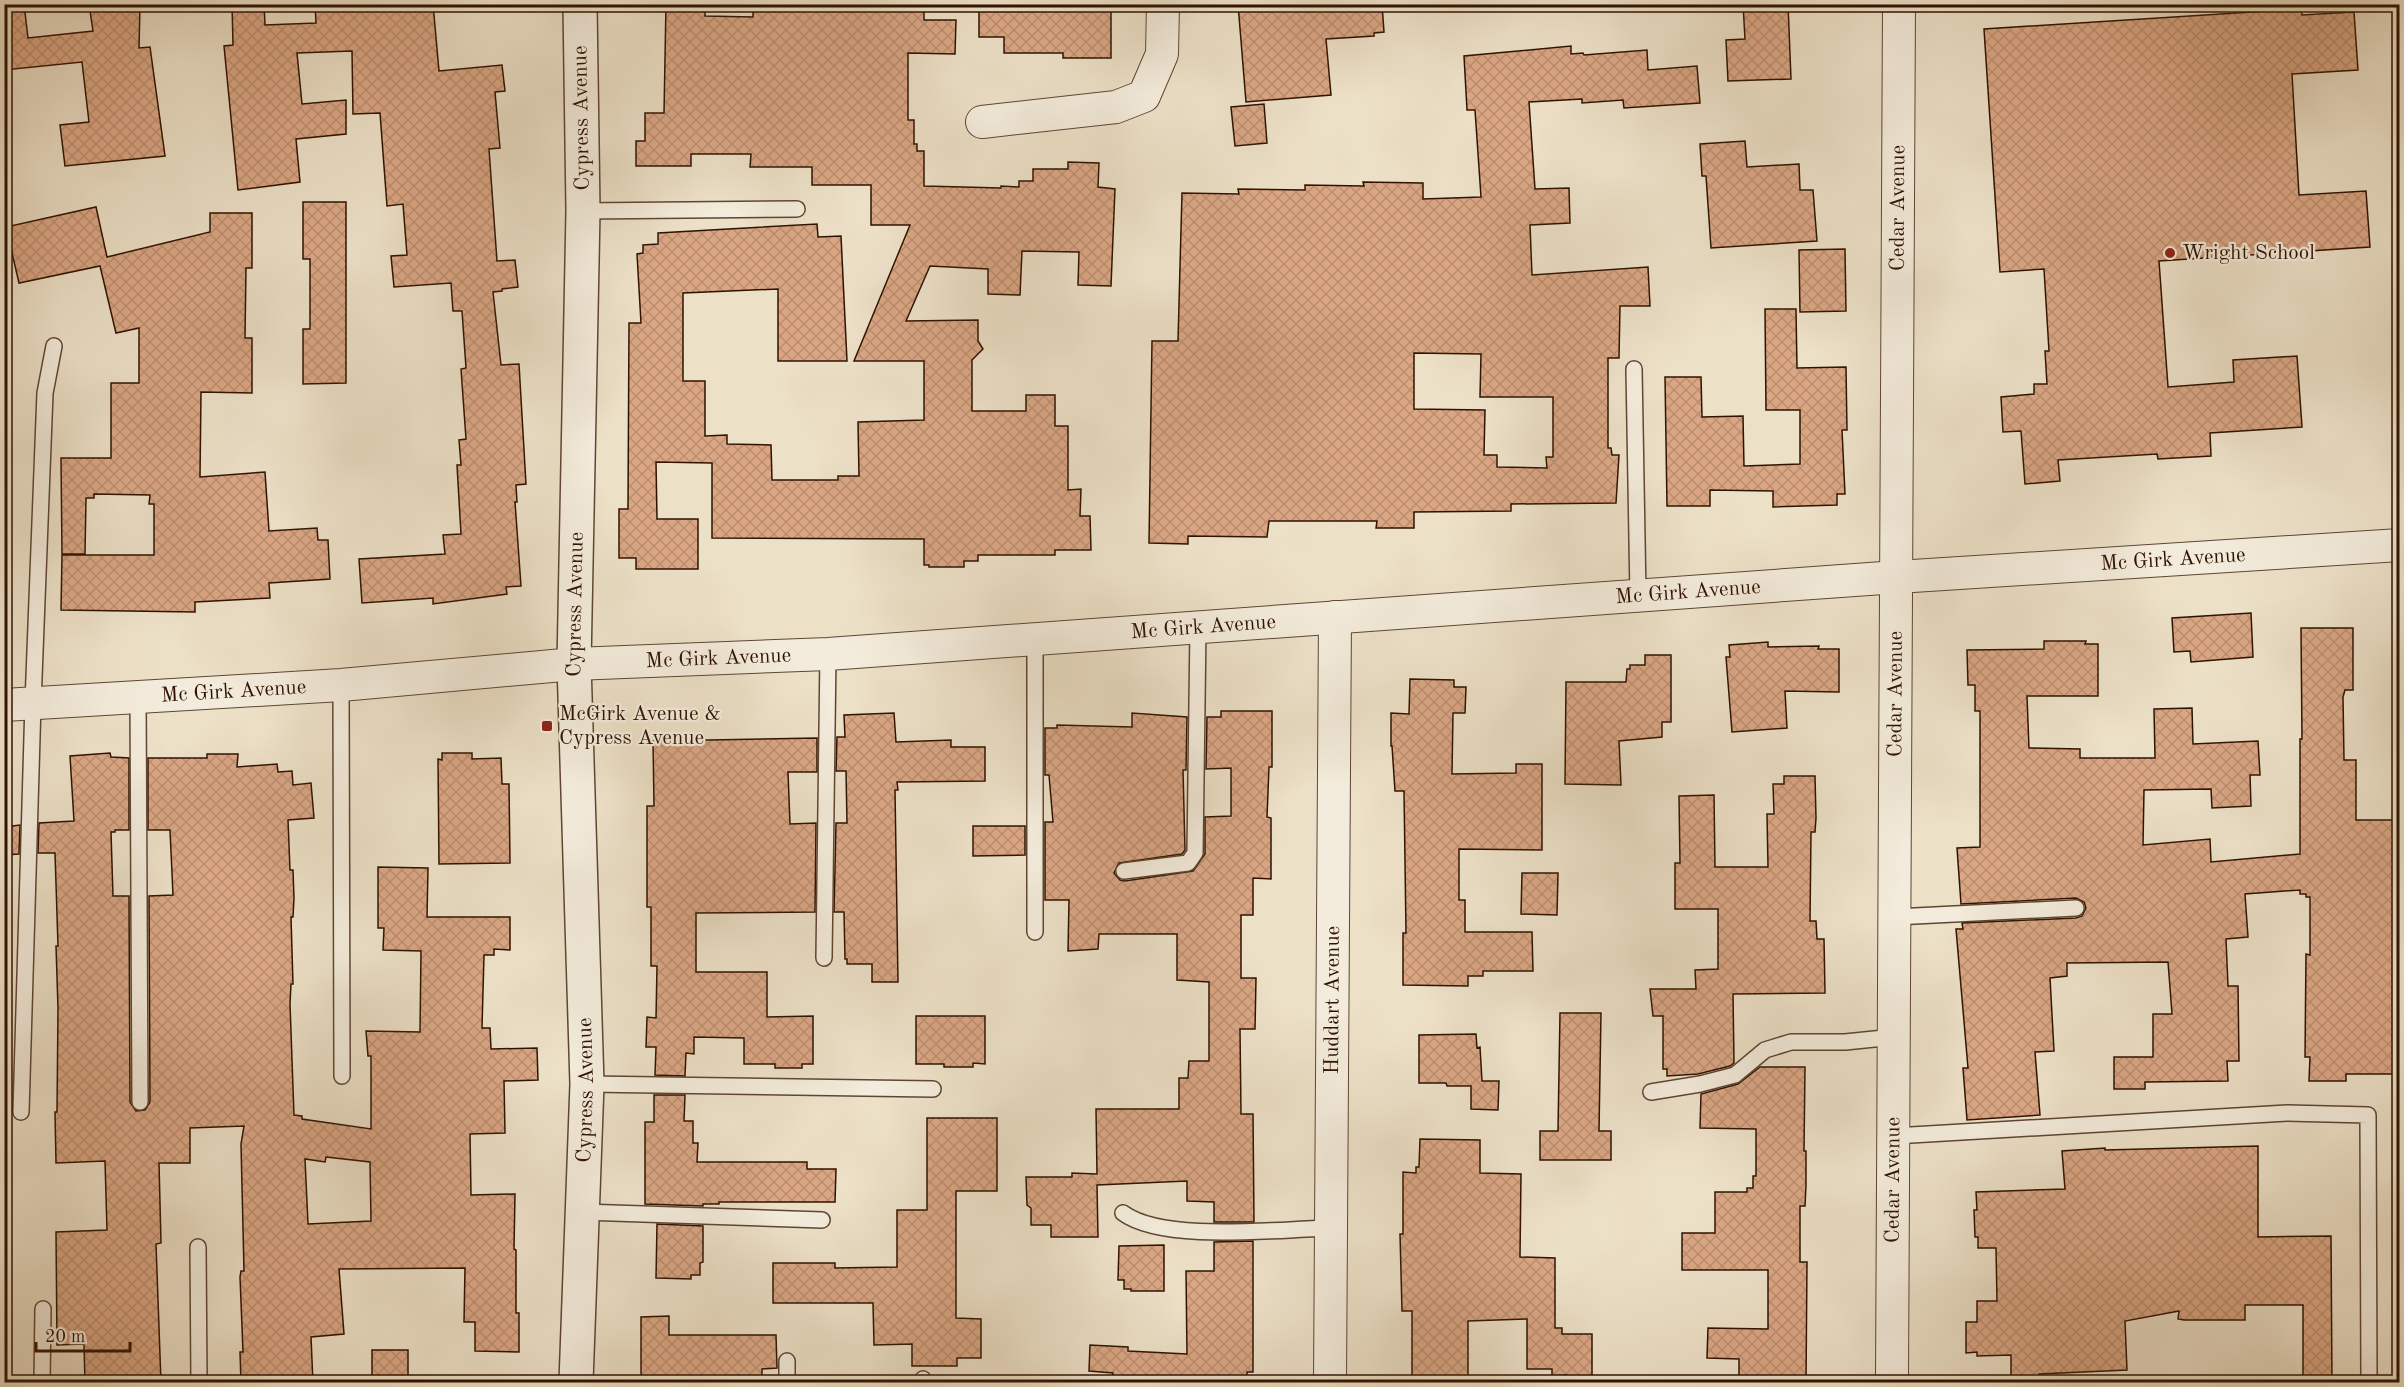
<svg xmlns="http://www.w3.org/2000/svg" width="2404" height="1387" font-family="'Old Standard TT',serif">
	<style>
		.building { fill: url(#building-cross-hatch); stroke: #2f1300; stroke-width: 1.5; fill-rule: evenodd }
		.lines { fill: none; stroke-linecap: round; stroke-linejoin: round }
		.service-casing { stroke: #5e4632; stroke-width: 18 }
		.minor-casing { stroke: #5e4632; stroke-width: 34 }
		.tertiary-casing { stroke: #5e4632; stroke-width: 36 }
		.service { stroke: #f3ebdb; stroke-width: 15 }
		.minor { stroke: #f3ebdb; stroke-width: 32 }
		.tertiary { stroke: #f3ebdb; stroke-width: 33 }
		.poi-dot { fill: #8f2418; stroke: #f3ebdb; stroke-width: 2 }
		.labels { text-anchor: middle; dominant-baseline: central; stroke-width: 4.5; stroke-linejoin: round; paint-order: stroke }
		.street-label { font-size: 21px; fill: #2f1300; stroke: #f3ebdb }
		.poi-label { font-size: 21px; fill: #2f1300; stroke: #f3ebdb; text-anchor: start }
	</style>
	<defs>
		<pattern id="building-cross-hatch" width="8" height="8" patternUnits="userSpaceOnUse" patternTransform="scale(1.5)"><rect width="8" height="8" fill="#daa684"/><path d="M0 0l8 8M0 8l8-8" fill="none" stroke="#bb8e70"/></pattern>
	</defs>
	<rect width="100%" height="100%" fill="#ece0c7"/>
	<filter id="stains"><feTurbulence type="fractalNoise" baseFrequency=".00333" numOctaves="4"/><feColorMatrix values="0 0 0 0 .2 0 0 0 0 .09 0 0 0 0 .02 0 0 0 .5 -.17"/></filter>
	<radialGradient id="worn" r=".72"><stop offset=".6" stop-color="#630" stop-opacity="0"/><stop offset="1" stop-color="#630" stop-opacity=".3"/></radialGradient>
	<path class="building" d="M 4,4 L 24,4 L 28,38 L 93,31 L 89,4 L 140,4 L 139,48 L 150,47 L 165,156 L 65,166 L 60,125 L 89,122 L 82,62 L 4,70 Z
		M 232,4 L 264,4 L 265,25 L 316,23 L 315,4 L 433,4 L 439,71 L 502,65 L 505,91 L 495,92 L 500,148 L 489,149 L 497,261 L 515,260 L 518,287 L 502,289 L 502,291 L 493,292 L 501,365 L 519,364 L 526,484 L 516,485 L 517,502 L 515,502 L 521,586 L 506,587 L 507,594 L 433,604 L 433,598 L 362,603 L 359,559 L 445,554 L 443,535 L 461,534 L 457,465 L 461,465 L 459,440 L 466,439 L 461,369 L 466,368 L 462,311 L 453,311 L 451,283 L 394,287 L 391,256 L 407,255 L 403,204 L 387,206 L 380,113 L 353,114 L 352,51 L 297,53 L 302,104 L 346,100 L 346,134 L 296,139 L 300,182 L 238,190 L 224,46 L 233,45 Z
		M 666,4 L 705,4 L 705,16 L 753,17 L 753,4 L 924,6 L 924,20 L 956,20 L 955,54 L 908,53 L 908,120 L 914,120 L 914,144 L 917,144 L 917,151 L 924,151 L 924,186 L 1001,188 L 1001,186 L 1019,187 L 1019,181 L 1033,181 L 1033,169 L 1068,169 L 1068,162 L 1099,163 L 1098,187 L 1115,189 L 1111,286 L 1078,285 L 1079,252 L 1022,251 L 1020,295 L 988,294 L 988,269 L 930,266 L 906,321 L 978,320 L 978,341 L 983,349 L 972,360 L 972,411 L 1026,411 L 1026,395 L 1055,395 L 1055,426 L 1068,426 L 1068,490 L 1081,489 L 1080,516 L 1090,516 L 1091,550 L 1055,550 L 1055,555 L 978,555 L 978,561 L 964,561 L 964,567 L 929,567 L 929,565 L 924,565 L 924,539 L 712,538 L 712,463 L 656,462 L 657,519 L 698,519 L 698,569 L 636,569 L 636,558 L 619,558 L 619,509 L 628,509 L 629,323 L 641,323 L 637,254 L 643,253 L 643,245 L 658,244 L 658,233 L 817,224 L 818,237 L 841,236 L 847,361 L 778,361 L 778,289 L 683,293 L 683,381 L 705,381 L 705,436 L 727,435 L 727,444 L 771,445 L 772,480 L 838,480 L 838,476 L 859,476 L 858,422 L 924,420 L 924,361 L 854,361 L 910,225 L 871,225 L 871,185 L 812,185 L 812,167 L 750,167 L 751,154 L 691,154 L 691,166 L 636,166 L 636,141 L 645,141 L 645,113 L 664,113 Z
		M 979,4 L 1111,4 L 1111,58 L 1063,58 L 1063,53 L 1004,53 L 1004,37 L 979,37 Z
		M 1238,4 L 1295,4 L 1296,7 L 1382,4 L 1384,32 L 1374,33 L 1374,36 L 1326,39 L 1331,95 L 1246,102 Z
		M 1743,4 L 1788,4 L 1791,79 L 1728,81 L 1726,40 L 1745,39 Z
		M 2301,9 L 2302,15 L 2354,12 L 2358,70 L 2292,74 L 2299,195 L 2366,191 L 2370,247 L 2159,261 L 2168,387 L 2234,382 L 2233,360 L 2297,356 L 2302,427 L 2210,433 L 2211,456 L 2158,459 L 2157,454 L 2058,460 L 2060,481 L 2025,484 L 2021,431 L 2003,432 L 2001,397 L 2034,394 L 2034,384 L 2047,384 L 2045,351 L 2049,351 L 2044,269 L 2000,272 L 1984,29 Z
		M 1571,46 L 1571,54 L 1583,53 L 1584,55 L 1647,50 L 1648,70 L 1697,66 L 1700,103 L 1624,108 L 1623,100 L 1582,103 L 1582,99 L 1529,102 L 1535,189 L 1569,188 L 1570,223 L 1530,225 L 1532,275 L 1648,267 L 1650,306 L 1620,306 L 1619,358 L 1608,358 L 1608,448 L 1611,448 L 1612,455 L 1619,455 L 1616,503 L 1511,504 L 1511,511 L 1414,512 L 1414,528 L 1376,528 L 1377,521 L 1269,521 L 1267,537 L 1188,536 L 1188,544 L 1149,543 L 1152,341 L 1178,341 L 1182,193 L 1239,194 L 1238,189 L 1305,190 L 1305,185 L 1364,186 L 1363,182 L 1423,183 L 1423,199 L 1481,197 L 1475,110 L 1467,110 L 1464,56 ZM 1414,353 L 1481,354 L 1480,397 L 1553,397 L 1553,457 L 1546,457 L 1547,468 L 1497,467 L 1497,455 L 1484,455 L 1485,410 L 1414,409 Z
		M 1264,104 L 1267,143 L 1235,146 L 1231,107 Z
		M 1745,141 L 1747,167 L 1799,164 L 1800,190 L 1813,190 L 1817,241 L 1711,248 L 1706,176 L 1702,176 L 1700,144 Z
		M 303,202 L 346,202 L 346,383 L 303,384 L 303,329 L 310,329 L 310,259 L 303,259 Z
		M 96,207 L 107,257 L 210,232 L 210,213 L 252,213 L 252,268 L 246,268 L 245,338 L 252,338 L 252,393 L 201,392 L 200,477 L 265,472 L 269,531 L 317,528 L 318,540 L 328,540 L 330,579 L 269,583 L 270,598 L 195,602 L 195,612 L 61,610 L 62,555 L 154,555 L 154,504 L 149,504 L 150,495 L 94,494 L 94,498 L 86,498 L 85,554 L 62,554 L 61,458 L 111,458 L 111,383 L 139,383 L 139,328 L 116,333 L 100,266 L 19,283 L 6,227 Z
		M 1845,249 L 1846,311 L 1800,312 L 1799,250 Z
		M 1765,309 L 1796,309 L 1797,368 L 1846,367 L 1847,430 L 1842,430 L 1845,494 L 1837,494 L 1837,505 L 1773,507 L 1773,491 L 1710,490 L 1710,506 L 1667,506 L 1665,377 L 1701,377 L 1702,417 L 1743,416 L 1744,466 L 1800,464 L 1800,410 L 1766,410 Z
		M 2251,613 L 2253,657 L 2191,662 L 2190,651 L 2174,652 L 2172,618 Z
		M 2301,628 L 2353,628 L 2353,690 L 2345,690 L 2343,697 L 2344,760 L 2356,760 L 2356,820 L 2400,820 L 2400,1074 L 2346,1074 L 2346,1081 L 2309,1081 L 2310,1057 L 2305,1057 L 2306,954 L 2310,955 L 2310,897 L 2306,897 L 2306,894 L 2300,894 L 2300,890 L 2245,894 L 2248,937 L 2226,939 L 2228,986 L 2238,986 L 2239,1061 L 2227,1061 L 2228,1081 L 2145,1082 L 2145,1089 L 2114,1089 L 2114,1057 L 2153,1057 L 2153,1014 L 2172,1014 L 2168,962 L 2067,963 L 2067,976 L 2050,978 L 2054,1051 L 2035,1052 L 2040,1115 L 1967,1120 L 1963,1068 L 1968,1068 L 1956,929 L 1963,929 L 1962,923 L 2076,918 L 2082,916 L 2086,908 L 2084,902 L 2076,898 L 1961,904 L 1957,848 L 1980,847 L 1980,711 L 1975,711 L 1975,685 L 1968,685 L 1967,650 L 2044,649 L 2044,641 L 2086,641 L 2085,644 L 2098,644 L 2098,696 L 2027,696 L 2029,748 L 2080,749 L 2080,758 L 2155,758 L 2154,709 L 2192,708 L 2193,744 L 2258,741 L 2260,775 L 2250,775 L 2251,806 L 2212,808 L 2211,789 L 2144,790 L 2143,845 L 2210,839 L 2211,862 L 2300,854 L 2300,739 L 2302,739 Z
		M 1768,642 L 1768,647 L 1819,646 L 1818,649 L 1839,649 L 1839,692 L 1785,691 L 1787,728 L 1732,732 L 1726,657 L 1730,657 L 1729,645 Z
		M 1645,655 L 1671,655 L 1671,722 L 1662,722 L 1662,737 L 1619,741 L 1621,785 L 1565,784 L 1566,682 L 1626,682 L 1627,669 L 1630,669 L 1630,665 L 1645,665 Z
		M 1410,679 L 1454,680 L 1454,687 L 1466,687 L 1465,713 L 1453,713 L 1452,774 L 1516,773 L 1516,764 L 1542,764 L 1542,850 L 1459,849 L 1459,900 L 1465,900 L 1465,932 L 1532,932 L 1533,971 L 1483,971 L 1483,976 L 1468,976 L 1468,986 L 1403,985 L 1403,933 L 1406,933 L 1404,791 L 1395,791 L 1392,746 L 1391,746 L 1391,713 L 1409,714 Z
		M 1221,711 L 1272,711 L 1272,767 L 1269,767 L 1267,817 L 1271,818 L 1271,879 L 1253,878 L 1253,915 L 1241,915 L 1241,978 L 1256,978 L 1255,1029 L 1240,1029 L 1241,1114 L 1253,1114 L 1254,1222 L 1214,1222 L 1214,1202 L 1187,1201 L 1187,1181 L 1097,1185 L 1098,1237 L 1051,1237 L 1051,1225 L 1031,1225 L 1031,1208 L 1027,1205 L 1026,1177 L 1072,1177 L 1072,1173 L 1097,1174 L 1096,1109 L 1179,1109 L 1179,1078 L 1188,1078 L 1189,1061 L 1209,1061 L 1209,982 L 1177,980 L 1177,934 L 1099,934 L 1098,949 L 1068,951 L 1069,900 L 1045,900 L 1045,822 L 1053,822 L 1049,775 L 1045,775 L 1045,728 L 1057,728 L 1057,725 L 1132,727 L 1132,713 L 1187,717 L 1186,770 L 1183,770 L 1185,850 L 1182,854 L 1119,863 L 1114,873 L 1120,880 L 1125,881 L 1193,871 L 1205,854 L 1205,817 L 1231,816 L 1231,768 L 1206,769 L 1207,717 L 1221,717 Z
		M 894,713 L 896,742 L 951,740 L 951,747 L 985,747 L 985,781 L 897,782 L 898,790 L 895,790 L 898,982 L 872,982 L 872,964 L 847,964 L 847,959 L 845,959 L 844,912 L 834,912 L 836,823 L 847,823 L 846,771 L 836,771 L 837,737 L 845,737 L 844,715 Z
		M 817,738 L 817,772 L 788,772 L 790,824 L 816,823 L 815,912 L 696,913 L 696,972 L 767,972 L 767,1017 L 813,1016 L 813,1064 L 802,1064 L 802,1068 L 775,1068 L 775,1064 L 744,1064 L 744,1038 L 694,1037 L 694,1054 L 686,1053 L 685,1076 L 655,1075 L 656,1047 L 646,1047 L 647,1017 L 656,1018 L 657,966 L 651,966 L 651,907 L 647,907 L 647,806 L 654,806 L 653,741 Z
		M 110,753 L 111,757 L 129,758 L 129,830 L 115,830 L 115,832 L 111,832 L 113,896 L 129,896 L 130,1102 L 136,1111 L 145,1110 L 150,1102 L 149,896 L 173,895 L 170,830 L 148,830 L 148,758 L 207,758 L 207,754 L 238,754 L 237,767 L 277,764 L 278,772 L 292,771 L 293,785 L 311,783 L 314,818 L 288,820 L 290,870 L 293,870 L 294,898 L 293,917 L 291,917 L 293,984 L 291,984 L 290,1004 L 294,1115 L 302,1116 L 302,1119 L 371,1129 L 371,1056 L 368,1056 L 366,1031 L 420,1032 L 421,951 L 383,950 L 384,928 L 378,928 L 378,867 L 428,868 L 427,917 L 510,917 L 510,950 L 494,949 L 494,955 L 484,955 L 482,1028 L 490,1028 L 491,1049 L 537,1048 L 538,1080 L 504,1081 L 505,1133 L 470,1134 L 471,1195 L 515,1194 L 514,1249 L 516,1250 L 516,1313 L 519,1313 L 519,1352 L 475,1351 L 475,1322 L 464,1322 L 465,1268 L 339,1269 L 344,1334 L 311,1337 L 313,1383 L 241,1383 L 240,1352 L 243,1352 L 240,1277 L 241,1271 L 244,1271 L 241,1144 L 244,1126 L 190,1128 L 190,1163 L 159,1163 L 161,1243 L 156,1244 L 161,1383 L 85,1383 L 84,1344 L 57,1345 L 56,1232 L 107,1230 L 105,1161 L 56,1163 L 55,1112 L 57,1112 L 58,1008 L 56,946 L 58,946 L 55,853 L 38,853 L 39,823 L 74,821 L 70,756 ZM 326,1157 L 370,1162 L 371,1221 L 308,1224 L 305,1159 L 325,1162 Z
		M 442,753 L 472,753 L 472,759 L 501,758 L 502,784 L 509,784 L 510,863 L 439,864 L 438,759 L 442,760 Z
		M 1784,776 L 1815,776 L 1816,818 L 1815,832 L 1811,832 L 1810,921 L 1816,921 L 1817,939 L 1824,939 L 1825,993 L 1733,994 L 1734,1063 L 1730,1066 L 1698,1074 L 1667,1076 L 1667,1069 L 1663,1069 L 1663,1016 L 1653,1016 L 1650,989 L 1696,989 L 1695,970 L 1718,969 L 1718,909 L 1675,909 L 1675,863 L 1680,863 L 1679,796 L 1714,795 L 1715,867 L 1768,867 L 1767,814 L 1774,814 L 1773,784 L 1784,784 Z
		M 20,825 L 19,854 L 4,855 L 4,827 Z
		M 973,826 L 1025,826 L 1025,855 L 973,856 Z
		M 1522,873 L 1558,873 L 1557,915 L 1521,914 Z
		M 1560,1013 L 1601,1013 L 1599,1131 L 1611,1131 L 1611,1160 L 1540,1160 L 1540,1131 L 1558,1131 Z
		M 916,1016 L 985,1016 L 985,1064 L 973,1063 L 973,1067 L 944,1067 L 944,1064 L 916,1064 Z
		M 1476,1034 L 1477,1048 L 1480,1047 L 1482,1081 L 1499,1081 L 1498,1110 L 1471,1109 L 1471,1086 L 1447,1086 L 1446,1083 L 1419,1083 L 1419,1035 Z
		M 1760,1067 L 1805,1067 L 1804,1151 L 1806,1151 L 1806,1185 L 1805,1206 L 1800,1206 L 1800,1262 L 1807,1262 L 1806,1383 L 1739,1383 L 1739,1359 L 1707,1358 L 1708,1328 L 1768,1329 L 1768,1270 L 1682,1270 L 1682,1233 L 1715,1233 L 1715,1192 L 1747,1192 L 1747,1188 L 1753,1188 L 1753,1176 L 1756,1176 L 1756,1129 L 1700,1128 L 1701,1094 L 1738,1084 Z
		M 654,1095 L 685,1095 L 684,1121 L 693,1121 L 693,1143 L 698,1143 L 697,1162 L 807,1162 L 807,1169 L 836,1169 L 835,1202 L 719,1202 L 719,1204 L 703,1204 L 703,1206 L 645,1204 L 645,1122 L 654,1122 Z
		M 927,1118 L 997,1118 L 997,1191 L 956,1191 L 956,1318 L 981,1319 L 981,1358 L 957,1358 L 957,1366 L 912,1366 L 912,1344 L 874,1345 L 873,1303 L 773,1303 L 773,1263 L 835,1263 L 835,1268 L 897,1267 L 897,1210 L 927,1210 Z
		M 1420,1139 L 1480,1140 L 1480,1173 L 1521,1174 L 1520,1257 L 1555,1258 L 1555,1328 L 1562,1328 L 1562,1334 L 1592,1334 L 1592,1383 L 1567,1383 L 1567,1375 L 1552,1376 L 1552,1369 L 1527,1369 L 1527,1319 L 1468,1321 L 1468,1383 L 1412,1383 L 1412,1311 L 1402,1311 L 1400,1234 L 1403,1234 L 1403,1172 L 1416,1173 L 1416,1167 L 1419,1167 Z
		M 2258,1146 L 2258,1237 L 2331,1236 L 2332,1383 L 2303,1383 L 2303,1305 L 2245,1305 L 2245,1320 L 2184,1320 L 2178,1319 L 2179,1311 L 2125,1321 L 2127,1370 L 2039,1374 L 2039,1383 L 2011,1383 L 2011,1355 L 1977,1356 L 1977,1352 L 1966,1353 L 1966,1322 L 1977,1322 L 1977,1301 L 1997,1301 L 1996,1248 L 1978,1248 L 1978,1237 L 1975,1237 L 1974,1210 L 1977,1210 L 1976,1192 L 2065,1189 L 2062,1151 L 2105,1148 L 2105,1150 Z
		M 657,1224 L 703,1226 L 703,1262 L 700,1263 L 700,1275 L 691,1275 L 691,1279 L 656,1278 Z
		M 1253,1241 L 1253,1372 L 1247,1372 L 1247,1383 L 1114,1383 L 1112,1380 L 1113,1373 L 1089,1371 L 1090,1345 L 1128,1347 L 1128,1351 L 1187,1354 L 1186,1271 L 1214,1271 L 1214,1242 Z
		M 1164,1245 L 1164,1291 L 1131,1291 L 1131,1289 L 1124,1289 L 1124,1280 L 1118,1280 L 1119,1246 Z
		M 669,1316 L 669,1335 L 776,1335 L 777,1368 L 762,1369 L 762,1377 L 678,1378 L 678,1382 L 641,1382 L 641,1317 Z
		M 372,1350 L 408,1350 L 408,1383 L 372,1383 Z"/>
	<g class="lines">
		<g class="service-casing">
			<path id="service" d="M 583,211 L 797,209
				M 1634,369 L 1638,596
				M 1035,640 L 1035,932
				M 341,685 L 342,1076
				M 138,697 L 140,1102
				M 1124,871 L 1188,863 L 1195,853 L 1198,628
				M 1895,917 L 2076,908
				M 824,958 L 828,654
				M 587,1084 L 933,1089
				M 1651,1092 L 1700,1084 L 1735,1075 L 1765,1050 L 1791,1042 L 1845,1042 L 1894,1037
				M 21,1112 L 33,703 L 45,393 L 54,346
				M 1894,1136 L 2287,1113 L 2368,1115 L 2369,1382
				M 582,1212 L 822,1220
				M 1123,1213 C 1164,1243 1278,1229 1331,1228
				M 198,1247 L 199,1382
				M 787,1361 L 787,1382
				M 42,1382 L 43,1309
				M 923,1382 L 923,1379"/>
		</g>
		<g class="minor-casing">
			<g id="minor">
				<path d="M 982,122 L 1116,107 L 1144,96 L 1162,54 L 1163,4"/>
				<path id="s1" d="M 4,705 L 341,685 L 574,664 L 828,654 L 1897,577 L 2400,545"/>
				<path id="s2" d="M 1330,1382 L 1335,617"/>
				<path id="s3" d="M 1892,1382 L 1899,4"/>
			</g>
		</g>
		<g class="tertiary-casing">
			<g id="tertiary">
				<path id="s4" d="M 576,1382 L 587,1084 L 574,664 L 583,211 L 580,4"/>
			</g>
		</g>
		<use href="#service" class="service"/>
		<use href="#minor" class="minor"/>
		<use href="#tertiary" class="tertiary"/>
	</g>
	<g class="poi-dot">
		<circle cx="2170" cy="253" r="6"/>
		<rect x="541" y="720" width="12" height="12" rx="3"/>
	</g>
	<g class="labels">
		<g class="street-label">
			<text transform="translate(582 118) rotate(-91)">Cypress Avenue</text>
			<text stroke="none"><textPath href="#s3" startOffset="1174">Cedar Avenue</textPath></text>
			<text stroke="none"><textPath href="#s1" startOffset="2174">Mc Girk Avenue</textPath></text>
			<text stroke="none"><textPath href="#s1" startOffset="1688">Mc Girk Avenue</textPath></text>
			<text stroke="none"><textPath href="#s4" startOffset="778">Cypress Avenue</textPath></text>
			<text stroke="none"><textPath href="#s1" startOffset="1202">Mc Girk Avenue</textPath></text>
			<text stroke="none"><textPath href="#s1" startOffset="716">Mc Girk Avenue</textPath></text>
			<text stroke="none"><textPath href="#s1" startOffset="230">Mc Girk Avenue</textPath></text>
			<text stroke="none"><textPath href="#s3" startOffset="688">Cedar Avenue</textPath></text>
			<text stroke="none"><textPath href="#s2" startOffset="382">Huddart Avenue</textPath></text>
			<text stroke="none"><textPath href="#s4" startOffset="292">Cypress Avenue</textPath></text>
			<text stroke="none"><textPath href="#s3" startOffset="202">Cedar Avenue</textPath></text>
		</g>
		<g class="poi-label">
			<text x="2182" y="253">Wright School</text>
			<text x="559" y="714">McGirk Avenue &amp;<tspan x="559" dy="24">Cypress Avenue</tspan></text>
		</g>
	</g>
	<rect width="2404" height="1387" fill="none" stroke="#ece0c7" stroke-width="24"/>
	<rect x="6" y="6" width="2392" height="1375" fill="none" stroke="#2f1300" stroke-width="3"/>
	<rect x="12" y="12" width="2380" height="1363" fill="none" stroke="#2f1300" stroke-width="1.5"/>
	<path d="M36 1342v9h94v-9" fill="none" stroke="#2f1300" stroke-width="3"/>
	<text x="45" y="1342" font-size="18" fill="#2f1300" stroke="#f3ebdb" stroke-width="4.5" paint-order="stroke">20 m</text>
	<rect width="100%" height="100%" filter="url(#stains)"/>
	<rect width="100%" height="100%" fill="url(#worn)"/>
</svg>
